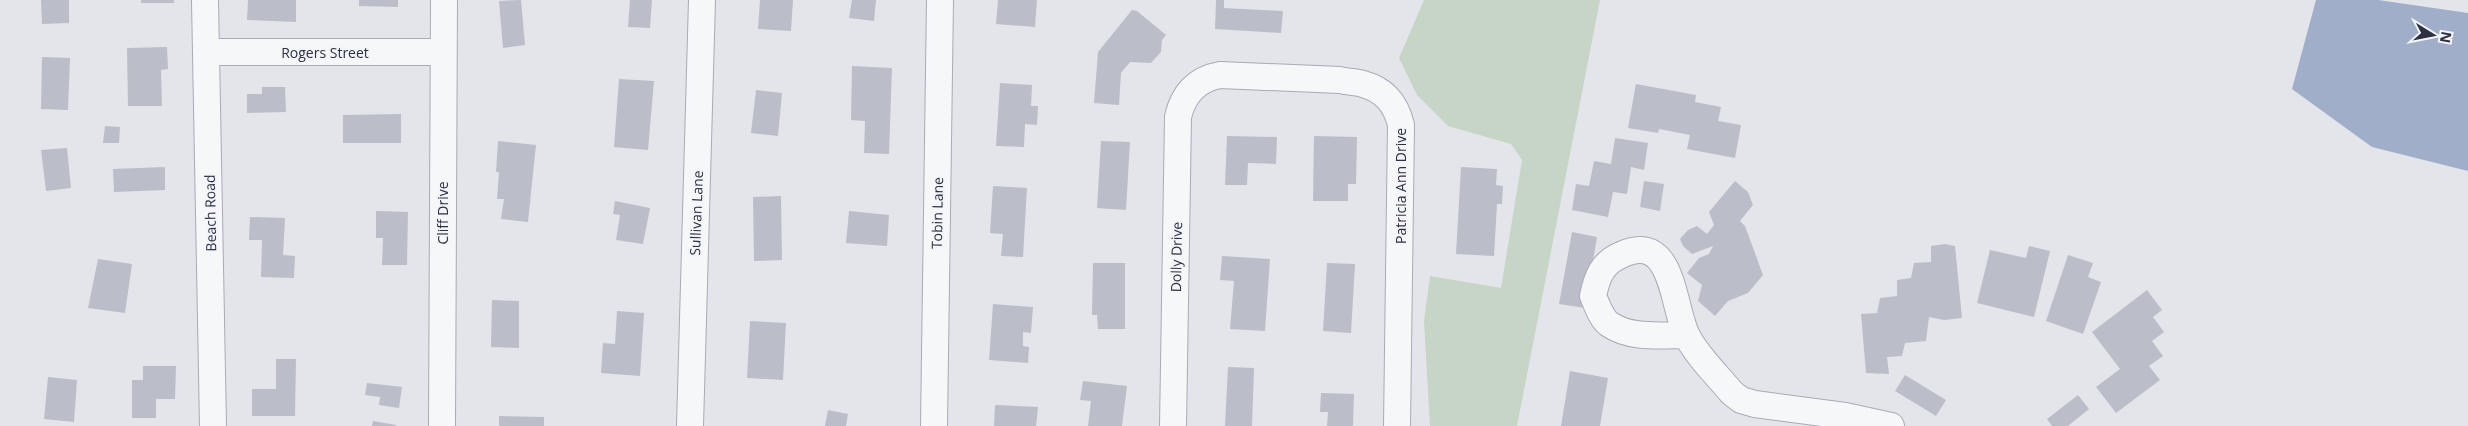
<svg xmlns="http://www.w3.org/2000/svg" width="2468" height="426" font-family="'Open Sans',sans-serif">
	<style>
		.green { fill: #c6d5c5 }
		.water { fill: #a0aeca }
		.building { fill: #bbbec8 }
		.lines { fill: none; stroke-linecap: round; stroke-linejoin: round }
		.minor-casing { stroke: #a8abb5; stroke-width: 28 }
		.minor { stroke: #f6f7f9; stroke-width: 26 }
		.labels { text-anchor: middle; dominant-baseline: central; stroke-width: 4; stroke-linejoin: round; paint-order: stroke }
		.street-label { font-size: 14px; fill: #2b3043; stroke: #f3f5f8 }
	</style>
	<rect width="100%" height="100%" fill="#e3e5eb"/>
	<path class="green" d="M 1424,0 L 1600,0 L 1517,426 L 1430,426 L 1424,321 L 1430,276 L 1501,288 L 1522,160 L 1511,144 L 1448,126 L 1417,95 L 1399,58 Z"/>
	<path class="water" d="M 2316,0 L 2378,0 L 2468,13 L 2468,171 L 2372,147 L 2292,89 Z"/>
	<path class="building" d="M 41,0 L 69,0 L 69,23 L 42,24 Z
		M 141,0 L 174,0 L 174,3 L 141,3 Z
		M 248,0 L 296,0 L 296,22 L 247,20 Z
		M 359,0 L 398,0 L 398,7 L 359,6 Z
		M 521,0 L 525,45 L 503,48 L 499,1 Z
		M 630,0 L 652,0 L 650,28 L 628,27 Z
		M 760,0 L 793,0 L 791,31 L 758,29 Z
		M 852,0 L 876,0 L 874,21 L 849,18 Z
		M 998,0 L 1037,0 L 1035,27 L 996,24 Z
		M 1216,0 L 1224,0 L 1224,8 L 1283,11 L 1281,33 L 1215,29 Z
		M 1132,10 L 1137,11 L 1166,35 L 1162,40 L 1161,52 L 1151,63 L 1130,62 L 1121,73 L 1119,105 L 1094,103 L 1098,52 Z
		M 167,47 L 168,69 L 161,70 L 162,106 L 128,106 L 127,48 Z
		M 42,57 L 70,58 L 68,110 L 41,109 Z
		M 852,66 L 892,68 L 889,154 L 864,153 L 865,121 L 851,120 Z
		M 619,79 L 654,81 L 648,150 L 614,147 Z
		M 1000,83 L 1032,85 L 1031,106 L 1038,106 L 1037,125 L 1025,124 L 1024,147 L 996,146 Z
		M 1636,84 L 1696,95 L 1695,102 L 1721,107 L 1718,121 L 1741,125 L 1735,158 L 1687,149 L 1690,135 L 1659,129 L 1658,133 L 1628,128 Z
		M 262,87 L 285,87 L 286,112 L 247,113 L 247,94 L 262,94 Z
		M 756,90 L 782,93 L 778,136 L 751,133 Z
		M 401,114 L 401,143 L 343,143 L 343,115 Z
		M 105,126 L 120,127 L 119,143 L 103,143 Z
		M 1227,136 L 1277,137 L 1276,164 L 1248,163 L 1247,185 L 1225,185 Z
		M 1314,136 L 1357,137 L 1356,184 L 1348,184 L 1348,201 L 1313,201 Z
		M 1615,138 L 1648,143 L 1644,170 L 1631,167 L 1627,194 L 1613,192 L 1608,217 L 1572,210 L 1576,184 L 1589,186 L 1594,161 L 1611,164 Z
		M 498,141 L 536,145 L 528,222 L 501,219 L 504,199 L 497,199 L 499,172 L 496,172 Z
		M 1101,141 L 1130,142 L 1126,210 L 1097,208 Z
		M 67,148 L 71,188 L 46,191 L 41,150 Z
		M 165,167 L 165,190 L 114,192 L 113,169 Z
		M 1461,167 L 1497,169 L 1496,185 L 1503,186 L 1502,204 L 1497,204 L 1494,256 L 1456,254 Z
		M 1644,181 L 1664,184 L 1660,211 L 1640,207 Z
		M 1735,181 L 1748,192 L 1753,205 L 1740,221 L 1745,226 L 1763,275 L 1748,293 L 1728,301 L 1715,316 L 1698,301 L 1702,285 L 1687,273 L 1699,258 L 1709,254 L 1713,246 L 1692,254 L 1683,246 L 1680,239 L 1688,230 L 1697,226 L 1707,234 L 1714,225 L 1709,212 Z
		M 993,186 L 1027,188 L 1023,257 L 1001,256 L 1003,234 L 990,233 Z
		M 781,196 L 782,260 L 754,261 L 753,197 Z
		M 615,201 L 650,208 L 643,244 L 616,240 L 620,215 L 613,214 Z
		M 376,211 L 408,212 L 407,265 L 382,265 L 383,238 L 376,238 Z
		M 849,211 L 889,215 L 887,246 L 846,243 Z
		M 250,217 L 285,218 L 283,255 L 295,256 L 294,278 L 261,277 L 262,240 L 249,240 Z
		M 1572,232 L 1597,237 L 1585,308 L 1559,304 Z
		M 1945,244 L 1955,246 L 1962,318 L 1944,320 L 1929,317 L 1926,341 L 1905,343 L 1902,356 L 1887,357 L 1889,374 L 1866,373 L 1861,314 L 1877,313 L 1880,298 L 1897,296 L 1897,280 L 1911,278 L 1914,263 L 1931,262 L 1931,246 Z
		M 2029,246 L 2050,251 L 2034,317 L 1977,303 L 1990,250 L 2026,258 Z
		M 2068,255 L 2093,263 L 2088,277 L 2101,282 L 2083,334 L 2046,321 Z
		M 1222,256 L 1270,259 L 1265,331 L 1230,329 L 1234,281 L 1220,280 Z
		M 98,259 L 132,264 L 125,313 L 88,308 Z
		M 1093,263 L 1125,263 L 1125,329 L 1098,329 L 1097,315 L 1092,315 Z
		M 1327,263 L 1355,264 L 1351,333 L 1323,331 Z
		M 2147,290 L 2162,310 L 2153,317 L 2164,332 L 2152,341 L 2163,356 L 2149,366 L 2160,380 L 2116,413 L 2096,387 L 2120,369 L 2092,332 Z
		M 492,300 L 519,301 L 519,348 L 491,347 Z
		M 993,304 L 1033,307 L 1031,333 L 1023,332 L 1023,346 L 1029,347 L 1028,363 L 989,360 Z
		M 617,311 L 644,313 L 640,376 L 601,373 L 603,343 L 615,344 Z
		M 750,321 L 786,323 L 783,380 L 747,378 Z
		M 276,359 L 296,359 L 295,416 L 252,416 L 252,389 L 276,389 Z
		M 143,366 L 176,366 L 175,399 L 156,399 L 156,418 L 132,418 L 132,380 L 143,380 Z
		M 1228,367 L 1254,368 L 1252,426 L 1225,426 Z
		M 1570,371 L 1608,378 L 1600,426 L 1561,426 Z
		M 1905,375 L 1946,400 L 1936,416 L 1895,391 Z
		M 48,377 L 77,380 L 74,422 L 44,419 Z
		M 1083,381 L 1127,386 L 1122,426 L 1088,426 L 1091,401 L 1080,400 Z
		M 367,383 L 402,387 L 399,408 L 379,405 L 380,397 L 365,395 Z
		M 1321,393 L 1354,394 L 1353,426 L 1327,426 L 1328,412 L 1320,412 Z
		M 2078,395 L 2089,409 L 2068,426 L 2052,426 L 2047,419 Z
		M 995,405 L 1038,407 L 1036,426 L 994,426 Z
		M 828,410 L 848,414 L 846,426 L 825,426 Z
		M 499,416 L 544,417 L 544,426 L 499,426 Z
		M 373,421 L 396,425 L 396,426 L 372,426 Z"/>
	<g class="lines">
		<g class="minor-casing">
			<path id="minor" d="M 205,0 L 213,426
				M 207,52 L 443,52
				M 1686,335 C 1662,335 1630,339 1609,324 C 1601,318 1597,305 1593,296 C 1597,277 1602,263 1621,255 C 1674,230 1672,306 1687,336 C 1698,357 1717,375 1732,393 L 1741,400 L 1755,404 L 1845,416 L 1891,426
				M 442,426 L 444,0
				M 690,426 L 702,0
				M 934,426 L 940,0
				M 1173,426 L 1178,117 C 1183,95 1196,79 1220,75 L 1340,80 C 1348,82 1356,82 1363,84 C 1385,90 1396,104 1401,125 L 1397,426"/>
		</g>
		<use href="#minor" class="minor"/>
	</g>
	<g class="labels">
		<g class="street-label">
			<text x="325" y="52">Rogers Street</text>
			<text transform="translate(1400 186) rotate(-90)">Patricia Ann Drive</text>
			<text transform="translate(210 213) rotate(-91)">Beach Road</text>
			<text transform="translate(442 213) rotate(-90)">Cliff Drive</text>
			<text transform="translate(696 213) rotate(-88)">Sullivan Lane</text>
			<text transform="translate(937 213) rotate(-89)">Tobin Lane</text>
			<text transform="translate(1176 257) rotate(-89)">Dolly Drive</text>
		</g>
	</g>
	<g transform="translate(2433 35) rotate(100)" stroke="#f3f5f8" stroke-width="4" paint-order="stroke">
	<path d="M0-4L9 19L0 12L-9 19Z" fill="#2b3043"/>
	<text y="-8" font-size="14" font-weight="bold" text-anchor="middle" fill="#2b3043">N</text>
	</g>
</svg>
